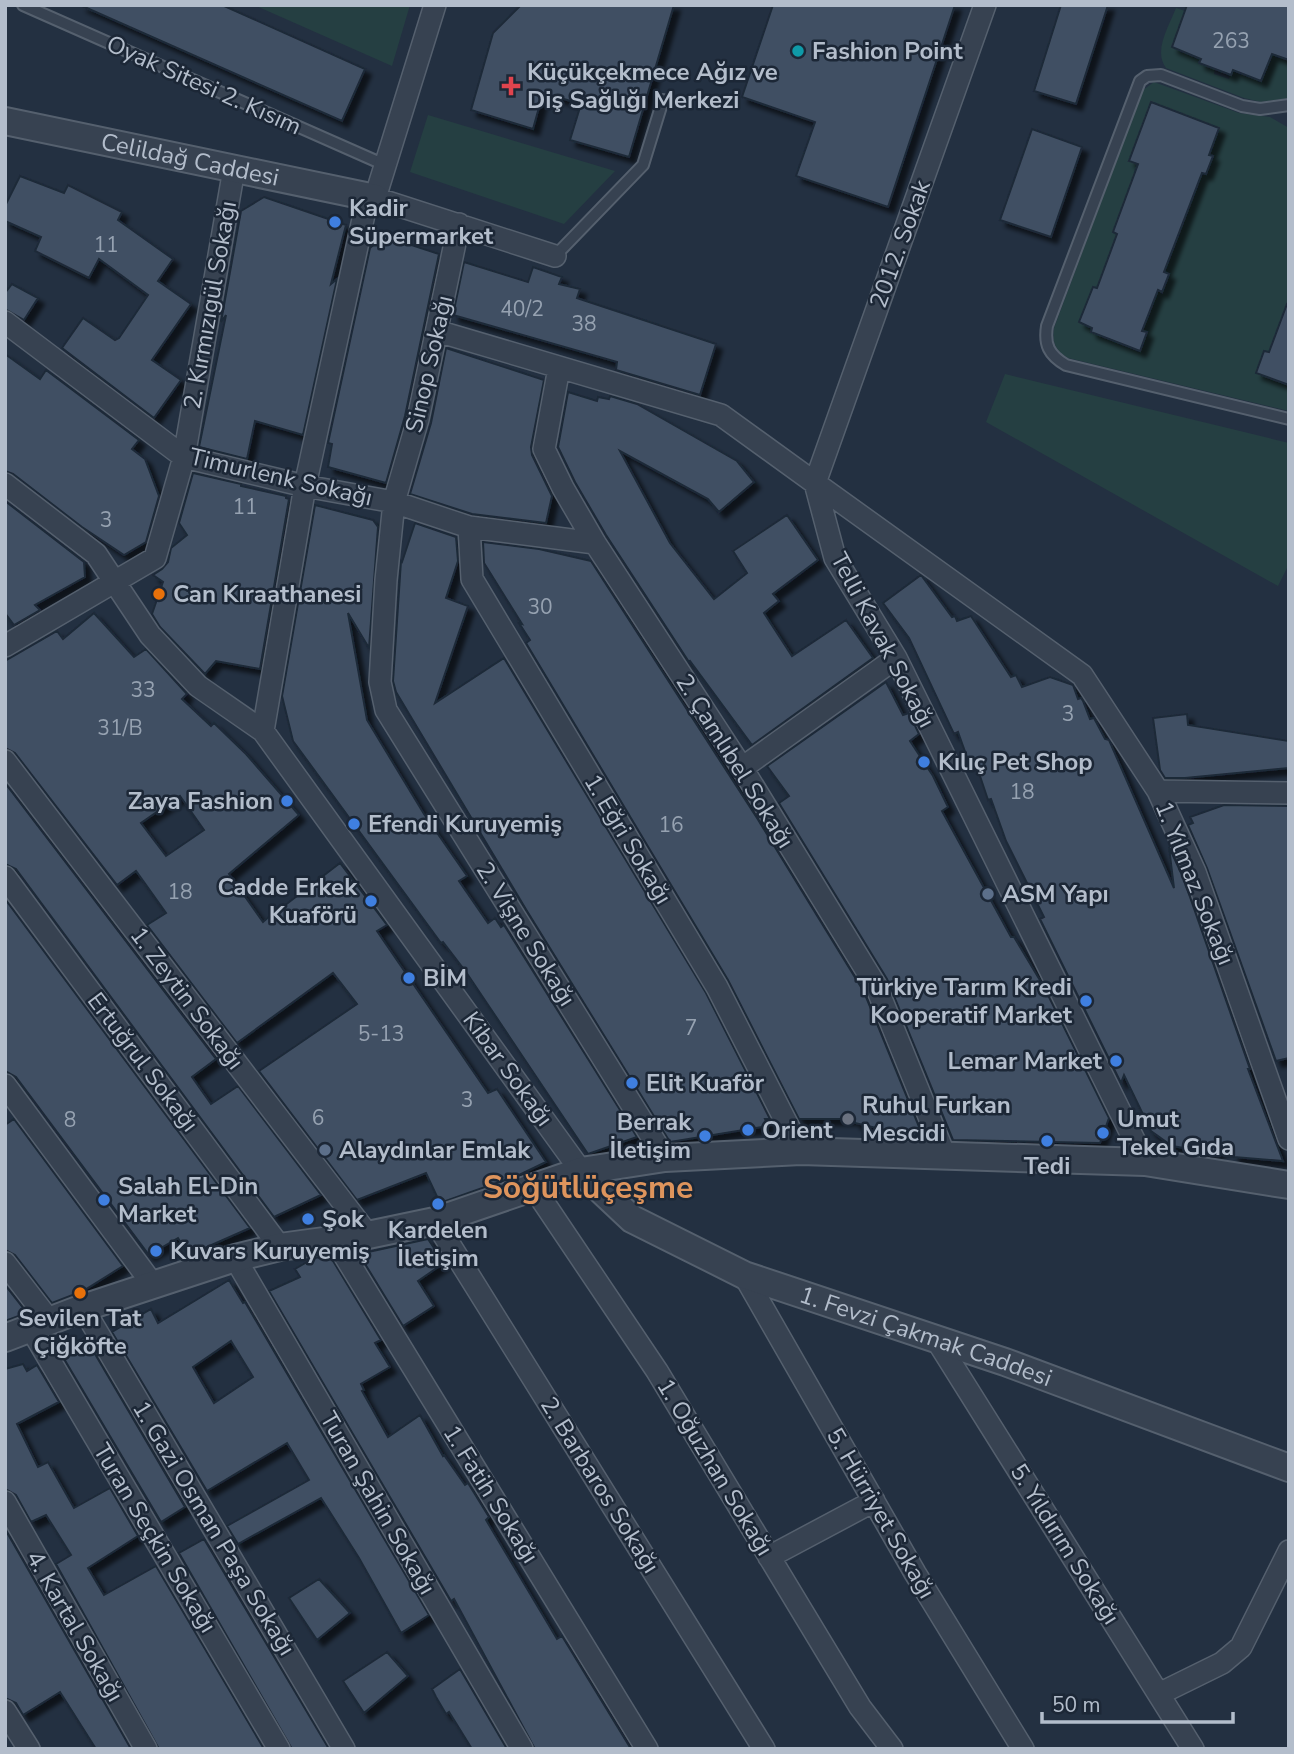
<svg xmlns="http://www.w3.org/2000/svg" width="1294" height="1754" font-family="'Nunito Sans',sans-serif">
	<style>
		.green { fill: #253f42 }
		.building { fill: #415063; stroke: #1e2938; stroke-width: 2; fill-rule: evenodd; filter: url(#shadow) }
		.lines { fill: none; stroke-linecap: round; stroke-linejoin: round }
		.service-casing { stroke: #55606e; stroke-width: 14 }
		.minor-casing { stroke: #55606e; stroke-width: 24 }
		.tertiary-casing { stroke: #55606e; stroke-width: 30 }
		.service { stroke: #374251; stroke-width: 10 }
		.minor { stroke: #374251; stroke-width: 21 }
		.tertiary { stroke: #374251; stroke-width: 26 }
		.culture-dot { fill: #0f9aa8; stroke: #1c2736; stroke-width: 2.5 }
		.health-dot { fill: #e0444e; stroke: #1c2736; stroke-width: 2.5 }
		.shop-dot { fill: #3f7fe0; stroke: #1c2736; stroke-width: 2.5 }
		.food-dot { fill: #e8710a; stroke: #1c2736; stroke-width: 2.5 }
		.service-dot { fill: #5c6f8a; stroke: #1c2736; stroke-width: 2.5 }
		.worship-dot { fill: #6b7280; stroke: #1c2736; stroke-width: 2.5 }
		.labels { text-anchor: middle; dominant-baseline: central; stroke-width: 5; stroke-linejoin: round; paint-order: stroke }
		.number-label { font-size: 21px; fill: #96a2b1 }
		.poi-label { font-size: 24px; font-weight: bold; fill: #b3bdcb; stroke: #1c2736; text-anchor: start }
		.street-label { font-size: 24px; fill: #b3bdcb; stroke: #1c2736 }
		.district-label { font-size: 32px; font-weight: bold; fill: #de945c; stroke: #1c2736 }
	</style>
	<defs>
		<filter id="shadow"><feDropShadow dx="6" dy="6" stdDeviation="2" flood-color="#0009"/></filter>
	</defs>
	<rect width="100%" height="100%" fill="#233041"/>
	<path class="green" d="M 254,5 L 410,5 L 392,66 Z
		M 1176,8 L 1185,11 L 1172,47 L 1201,59 L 1215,69 L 1214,74 L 1229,79 L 1232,70 L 1261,81 L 1272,54 L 1289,60 L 1289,98 L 1261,102 L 1244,98 L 1166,68 C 1153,51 1169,26 1176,8 Z
		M 1154,82 L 1239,113 L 1270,117 L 1289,128 L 1289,411 L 1068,358 C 1055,350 1052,343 1054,328 L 1143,90 Z
		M 428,115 L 615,171 L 564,224 L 410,172 Z
		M 1005,374 L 1289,443 L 1289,564 L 1278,586 L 986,422 Z"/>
	<path class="building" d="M 80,5 L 222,5 L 365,69 L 342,121 Z
		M 521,5 L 674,5 L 629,157 L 570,140 L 581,104 L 543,93 L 533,129 L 471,110 L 493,33 Z
		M 773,5 L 955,5 L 888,207 L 796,176 L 815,122 L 742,97 Z
		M 1061,5 L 1108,5 L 1076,104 L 1034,91 Z
		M 1187,5 L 1289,5 L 1289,60 L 1272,54 L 1261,81 L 1233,70 L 1231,75 L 1199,63 L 1201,59 L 1172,47 Z
		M 1151,102 L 1219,128 L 1209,155 L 1213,156 L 1206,174 L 1202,173 L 1164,272 L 1169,274 L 1162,292 L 1158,290 L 1142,331 L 1147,332 L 1140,351 L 1091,332 L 1092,328 L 1079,322 L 1093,287 L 1097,288 L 1117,234 L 1113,232 L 1138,164 L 1129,161 Z
		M 1032,129 L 1082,147 L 1051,237 L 1000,220 Z
		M 20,176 L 64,193 L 68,185 L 122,212 L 118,220 L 173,259 L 158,281 L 191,304 L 152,360 L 181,380 L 154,418 L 62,348 L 83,318 L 115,340 L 119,338 L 148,295 L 99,259 L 89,278 L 35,251 L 41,237 L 5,221 L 5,206 Z
		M 264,197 L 346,225 L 331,284 L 337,279 L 303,435 L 255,421 L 247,459 L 199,447 L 226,315 L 221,322 L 241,211 Z
		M 384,236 L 439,254 L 405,416 L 386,483 L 328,467 L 332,444 L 328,443 L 370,248 Z
		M 464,262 L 528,282 L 533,267 L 562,277 L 559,284 L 580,289 L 577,298 L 716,344 L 700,395 L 616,370 L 617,362 L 453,315 Z
		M 12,284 L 38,298 L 24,320 L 5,309 L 5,293 Z
		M 1287,304 L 1289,305 L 1289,385 L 1256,373 L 1264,351 L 1269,352 Z
		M 446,348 L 544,380 L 531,447 L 532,455 L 552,496 L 546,523 L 472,514 L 410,494 L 431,423 Z
		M 5,354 L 40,379 L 46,370 L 139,440 L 132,449 L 145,459 L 159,496 L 146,542 L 124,555 L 82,527 L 13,474 L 5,471 Z
		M 568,392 L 597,401 L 598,397 L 609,399 L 610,396 L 637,404 L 737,461 L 754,482 L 719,512 L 708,499 L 620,451 L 670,543 L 714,599 L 747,573 L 733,551 L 787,515 L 818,560 L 773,594 L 779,601 L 764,613 L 792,656 L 846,620 L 873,658 L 752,745 L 690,661 L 689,662 L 606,535 L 575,482 L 558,447 Z
		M 193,473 L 241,484 L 241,486 L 286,496 L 286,498 L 289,499 L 260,669 L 216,661 L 205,674 L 160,627 L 152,614 L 163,582 L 153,575 L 162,569 L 168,562 L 171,548 L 187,535 L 179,523 Z
		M 5,501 L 84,562 L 85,577 L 35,605 L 40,610 L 14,625 L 5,613 Z
		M 315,505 L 373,520 L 378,527 L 369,648 L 348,613 L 367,720 L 424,814 L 467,876 L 459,881 L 488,923 L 495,918 L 501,927 L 504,925 L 637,1137 L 588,1154 L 466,972 L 443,942 L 441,943 L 293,741 L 282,696 Z
		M 415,523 L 456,537 L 458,561 L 446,598 L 468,606 L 435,703 L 504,658 L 706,993 L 770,1119 L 765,1119 L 768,1126 L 670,1142 L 527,911 L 396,692 L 393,681 L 401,561 L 402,562 Z
		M 483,542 L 539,549 L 591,561 L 757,818 L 864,992 L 922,1134 L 910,1136 L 855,1123 L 854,1119 L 799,1119 L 728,980 L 526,643 L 530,640 L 519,623 L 522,624 L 484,563 Z
		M 921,575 L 952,617 L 955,616 L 957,621 L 971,616 L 1011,677 L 1016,675 L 1022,687 L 1050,677 L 1073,685 L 1078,699 L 1081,698 L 1083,701 L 1090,719 L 1094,718 L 1105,739 L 1109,740 L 1174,888 L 1169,847 L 1183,877 L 1250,1069 L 1248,1069 L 1283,1161 L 1234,1157 L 1231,1145 L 1214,1153 L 1172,1146 L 1151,1131 L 1124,1075 L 1121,1083 L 1040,919 L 1044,917 L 1006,841 L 991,799 L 988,800 L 975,761 L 969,763 L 958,732 L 954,734 L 909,638 L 883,603 Z
		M 94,613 L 134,657 L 146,649 L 187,694 L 182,699 L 211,726 L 214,723 L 246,754 L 299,815 L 229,874 L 263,922 L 283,904 L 284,906 L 340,863 L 387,925 L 377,931 L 488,1093 L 497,1089 L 546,1162 L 519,1175 L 440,1203 L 426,1173 L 357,1200 L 259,1071 L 357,1004 L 333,973 L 237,1043 L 147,925 L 166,913 L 136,871 L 117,885 L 15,753 L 5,748 L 5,661 L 57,631 L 63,639 ZM 180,796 L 204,830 L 166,856 L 141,823 Z
		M 886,682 L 903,715 L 909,713 L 919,734 L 910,741 L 933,776 L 948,807 L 942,811 L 1011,937 L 1014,937 L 1044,987 L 1109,1118 L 1100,1143 L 953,1140 L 887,979 L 779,803 L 789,796 L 767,766 Z
		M 1187,714 L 1188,725 L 1289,741 L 1289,768 L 1185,778 L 1165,778 L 1160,770 L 1153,718 Z
		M 5,783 L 216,1059 L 192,1077 L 211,1104 L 238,1086 L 321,1195 L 274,1217 L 16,869 L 5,864 Z
		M 1224,805 L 1289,806 L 1289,1058 L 1276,1061 L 1207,868 L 1188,825 L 1193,823 L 1190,817 Z
		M 5,899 L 250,1228 L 189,1255 L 178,1238 L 149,1255 L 16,1077 L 5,1071 Z
		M 14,1119 L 123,1266 L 83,1291 L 52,1303 L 15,1255 L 5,1250 L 5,1125 Z
		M 428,1239 L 444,1263 L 418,1281 L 434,1306 L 403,1326 L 359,1254 Z
		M 330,1256 L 381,1340 L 375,1343 L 390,1367 L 361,1384 L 364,1390 L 362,1391 L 388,1437 L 420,1415 L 443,1456 L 444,1455 L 465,1485 L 468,1483 L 489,1517 L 486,1520 L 557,1639 L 562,1636 L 631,1749 L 535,1749 L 454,1599 L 451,1601 L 269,1291 L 300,1277 L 295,1269 L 314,1258 Z
		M 229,1280 L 243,1303 L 245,1302 L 429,1615 L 401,1633 L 359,1558 L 321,1498 L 238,1544 L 227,1526 L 309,1480 L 287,1443 L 207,1491 L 112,1332 L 151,1309 L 158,1323 ZM 231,1341 L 253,1377 L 214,1403 L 193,1367 Z
		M 5,1285 L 27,1313 L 5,1321 Z
		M 85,1337 L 185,1507 L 161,1522 L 60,1352 Z
		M 23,1364 L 27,1371 L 37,1365 L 59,1402 L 17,1424 L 38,1467 L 48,1462 L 74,1508 L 110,1488 L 138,1536 L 88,1568 L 104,1595 L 156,1566 L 264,1749 L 159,1749 L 56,1564 L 71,1555 L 46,1515 L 31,1522 L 16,1495 L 5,1489 L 5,1369 Z
		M 5,1529 L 131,1749 L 96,1749 L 60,1692 L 23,1715 L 16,1703 L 5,1698 Z
		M 204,1539 L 329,1749 L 292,1749 L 179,1553 Z
		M 319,1579 L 350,1613 L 317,1640 L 289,1598 Z
		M 387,1652 L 408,1676 L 364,1713 L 343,1681 Z
		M 460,1669 L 507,1749 L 472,1749 L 449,1712 L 446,1714 L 436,1697 L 432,1689 Z"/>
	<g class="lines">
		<g class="service-casing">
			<path id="service" d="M 23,5 L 385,165
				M 1289,105 L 1260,109 L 1242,106 L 1161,75 L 1147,76 L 1140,81 L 1047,326 C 1044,345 1049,355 1066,365 L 1289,419
				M 555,256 L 643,165 L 663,100"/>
		</g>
		<g class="minor-casing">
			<path id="minor" d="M 435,5 L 375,198 L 555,256
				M 985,5 L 815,483 L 1082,675 L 1158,791 L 1195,872 L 1289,1139
				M 459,224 L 418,419 L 394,502 L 386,580 L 380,682 L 386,710 L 665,1158
				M 5,322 L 184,457 L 305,486 L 394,502 L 469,527 L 595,543
				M 437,331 L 721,415 L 815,483 L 835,558 L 896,658 L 1145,1162
				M 559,368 L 544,449 L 563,488 L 595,543 L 742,768 L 876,986 L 945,1156
				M 5,484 L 96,554 L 150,635 L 198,686 L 263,731 L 581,1171
				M 469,527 L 472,579 L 717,987 L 801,1151
				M 5,646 L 155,558 L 184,457 L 234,169
				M 263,731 L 305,486 L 368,196
				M 5,761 L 368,1235
				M 742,768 L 896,658
				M 1158,791 L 1289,793
				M 5,877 L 280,1247
				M 5,1085 L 154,1286
				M 534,1188 L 657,1371 L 860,1707 L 892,1749
				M 435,1221 L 764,1749
				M 335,1240 L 647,1749
				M 235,1258 L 522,1749
				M 5,1263 L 49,1320
				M 744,1275 L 915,1573 L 1023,1749
				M 83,1308 L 344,1749
				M 30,1327 L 279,1749
				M 936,1339 L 1193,1749
				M 5,1502 L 146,1749
				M 769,1557 L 874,1501
				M 1159,1694 L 1222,1663 L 1241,1647 L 1289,1551
				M 5,1711 L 29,1749"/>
		</g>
		<g class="tertiary-casing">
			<g id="tertiary">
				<path id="s1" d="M 5,121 L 375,198"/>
				<path id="s2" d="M 581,1171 L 632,1219 L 744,1275 L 1005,1362 L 1289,1468"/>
				<path d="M 5,1338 L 83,1308 L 235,1258 L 280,1247 L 368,1235 L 435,1221 L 581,1171 L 665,1158 L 801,1151 L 1145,1162 L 1289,1185"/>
			</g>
		</g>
		<use href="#service" class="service"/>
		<use href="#minor" class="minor"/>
		<use href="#tertiary" class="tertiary"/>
	</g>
	<circle class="culture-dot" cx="798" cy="51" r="7"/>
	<path class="health-dot" d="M507.5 75.5h7v7h7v7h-7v7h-7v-7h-7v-7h7z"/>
	<g class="shop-dot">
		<circle cx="335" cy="222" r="7"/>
		<circle cx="924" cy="762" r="7"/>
		<circle cx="287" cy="801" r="7"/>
		<circle cx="354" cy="824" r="7"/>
		<circle cx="371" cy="901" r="7"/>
		<circle cx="409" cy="978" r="7"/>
		<circle cx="1086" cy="1001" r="7"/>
		<circle cx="1116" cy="1061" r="7"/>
		<circle cx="632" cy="1083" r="7"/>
		<circle cx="748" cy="1130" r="7"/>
		<circle cx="1103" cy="1133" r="7"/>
		<circle cx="705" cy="1136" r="7"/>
		<circle cx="1047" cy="1141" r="7"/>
		<circle cx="104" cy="1200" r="7"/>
		<circle cx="438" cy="1204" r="7"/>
		<circle cx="308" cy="1219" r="7"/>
		<circle cx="156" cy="1251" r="7"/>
	</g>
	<g class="food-dot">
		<circle cx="159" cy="594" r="7"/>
		<circle cx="80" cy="1293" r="7"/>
	</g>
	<g class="service-dot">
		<circle cx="988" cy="894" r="7"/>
		<circle cx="325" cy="1150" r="7"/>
	</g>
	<circle class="worship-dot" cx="848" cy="1119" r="7"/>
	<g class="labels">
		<g class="number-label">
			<text x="1231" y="41">263</text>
			<text x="106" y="245">11</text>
			<text x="522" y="309">40/2</text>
			<text x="584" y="324">38</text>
			<text x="245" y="507">11</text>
			<text x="106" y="520">3</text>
			<text x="540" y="607">30</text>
			<text x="143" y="690">33</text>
			<text x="1068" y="714">3</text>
			<text x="120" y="728">31/B</text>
			<text x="1022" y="792">18</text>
			<text x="671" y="825">16</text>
			<text x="180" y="892">18</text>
			<text x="691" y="1028">7</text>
			<text x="381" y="1034">5-13</text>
			<text x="467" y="1100">3</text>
			<text x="318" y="1118">6</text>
			<text x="70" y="1120">8</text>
		</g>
		<g class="poi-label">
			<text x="812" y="51">Fashion Point</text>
			<text x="527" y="72">Küçükçekmece Ağız ve<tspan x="527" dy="28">Diş Sağlığı Merkezi</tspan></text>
			<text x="349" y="208">Kadir<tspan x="349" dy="28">Süpermarket</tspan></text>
			<text x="173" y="594">Can Kıraathanesi</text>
			<text x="938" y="762">Kılıç Pet Shop</text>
			<text x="273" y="801" text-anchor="end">Zaya Fashion</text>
			<text x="368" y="824">Efendi Kuruyemiş</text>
			<text x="357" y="887" text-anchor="end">Cadde Erkek<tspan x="357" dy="28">Kuaförü</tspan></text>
			<text x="1002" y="894">ASM Yapı</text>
			<text x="423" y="978">BİM</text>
			<text x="1072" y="987" text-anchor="end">Türkiye Tarım Kredi<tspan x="1072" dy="28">Kooperatif Market</tspan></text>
			<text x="1102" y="1061" text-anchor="end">Lemar Market</text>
			<text x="646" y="1083">Elit Kuaför</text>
			<text x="862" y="1105">Ruhul Furkan<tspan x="862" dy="28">Mescidi</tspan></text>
			<text x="1117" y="1119">Umut<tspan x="1117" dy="28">Tekel Gıda</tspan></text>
			<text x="691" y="1122" text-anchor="end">Berrak<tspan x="691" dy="28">İletişim</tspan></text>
			<text x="762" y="1130">Orient</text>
			<text x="339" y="1150">Alaydınlar Emlak</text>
			<text x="1047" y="1166" text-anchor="middle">Tedi</text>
			<text x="118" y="1186">Salah El-Din<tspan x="118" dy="28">Market</tspan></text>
			<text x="322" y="1219">Şok</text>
			<text x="438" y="1230" text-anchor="middle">Kardelen<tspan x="438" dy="28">İletişim</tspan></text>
			<text x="170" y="1251">Kuvars Kuruyemiş</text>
			<text x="80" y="1318" text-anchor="middle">Sevilen Tat<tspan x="80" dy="28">Çiğköfte</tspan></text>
		</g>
		<g class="street-label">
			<text transform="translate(204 85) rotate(24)">Oyak Sitesi 2. Kısım</text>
			<text stroke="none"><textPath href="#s1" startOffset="189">Celildağ Caddesi</textPath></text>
			<text transform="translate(900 244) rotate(-70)">2012. Sokak</text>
			<text transform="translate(210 305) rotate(-80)">2. Kırmızıgül Sokağı</text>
			<text transform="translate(429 364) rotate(-77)">Sinop Sokağı</text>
			<text transform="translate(281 477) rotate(13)">Timurlenk Sokağı</text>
			<text transform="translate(883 640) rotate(62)">Telli Kavak Sokağı</text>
			<text transform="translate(735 761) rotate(58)">2. Çamlıbel Sokağı</text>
			<text transform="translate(628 839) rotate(59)">1. Eğri Sokağı</text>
			<text transform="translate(1195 883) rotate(68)">1. Yılmaz Sokağı</text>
			<text transform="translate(526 934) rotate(58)">2. Vişne Sokağı</text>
			<text transform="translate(187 998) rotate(53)">1. Zeytin Sokağı</text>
			<text transform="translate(143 1062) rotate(53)">Ertuğrul Sokağı</text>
			<text transform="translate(508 1069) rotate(54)">Kibar Sokağı</text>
			<text stroke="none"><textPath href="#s2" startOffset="387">1. Fevzi Çakmak Caddesi</textPath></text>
			<text transform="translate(715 1467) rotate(59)">1. Oğuzhan Sokağı</text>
			<text transform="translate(600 1485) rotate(58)">2. Barbaros Sokağı</text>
			<text transform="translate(491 1494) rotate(58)">1. Fatih Sokağı</text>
			<text transform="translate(378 1503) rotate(60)">Turan Şahin Sokağı</text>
			<text transform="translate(881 1513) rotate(60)">5. Hürriyet Sokağı</text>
			<text transform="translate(214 1528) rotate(59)">1. Gazi Osman Paşa Sokağı</text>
			<text transform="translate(155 1538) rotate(59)">Turan Seçkin Sokağı</text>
			<text transform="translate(1065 1544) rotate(58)">5. Yıldırım Sokağı</text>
			<text transform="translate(75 1626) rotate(60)">4. Kartal Sokağı</text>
		</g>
		<g class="district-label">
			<text x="588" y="1187">Söğütlüçeşme</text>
		</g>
	</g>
	<rect width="1294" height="1754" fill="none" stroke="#b3bdcb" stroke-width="14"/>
	<path d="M1042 1712v10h191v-10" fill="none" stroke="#b3bdcb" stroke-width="3.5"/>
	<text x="1052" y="1712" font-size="21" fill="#b3bdcb" stroke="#1c2736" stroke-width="5" paint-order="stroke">50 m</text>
</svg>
